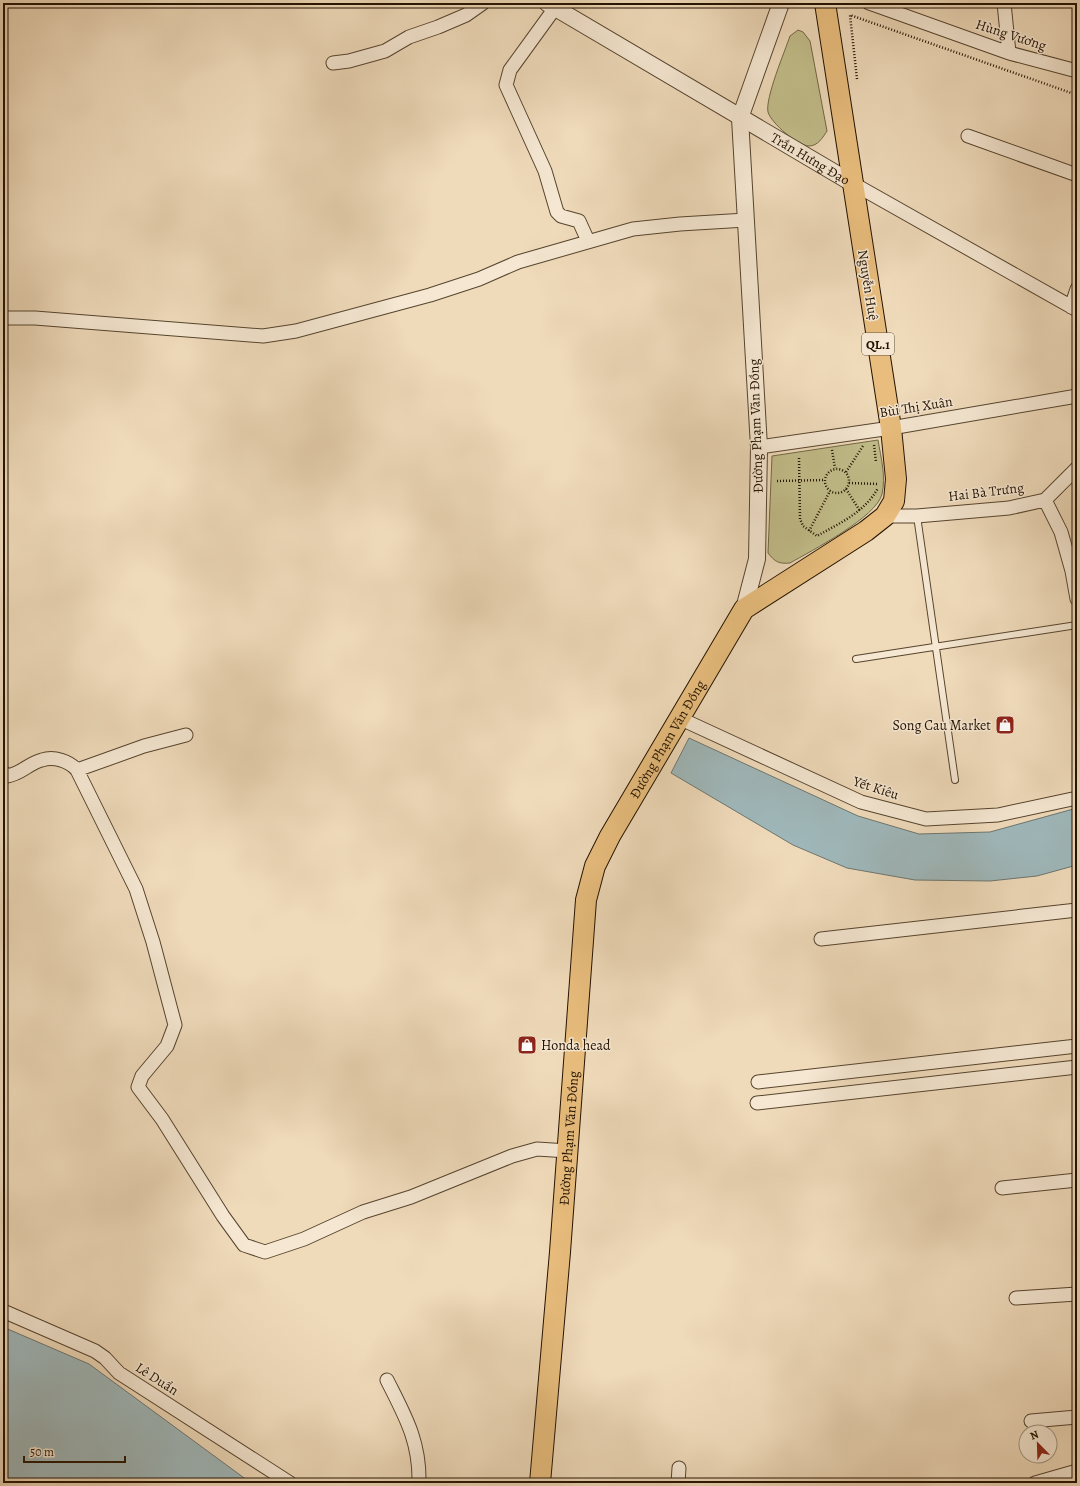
<svg xmlns="http://www.w3.org/2000/svg" width="1080" height="1486" font-family="Alegreya,serif">
	<style>
		.green { fill: #c1bd8a; stroke: #726845 }
		.water { fill: #9fb8bb; stroke: #6d7670 }
		.lines { fill: none; stroke-linecap: round; stroke-linejoin: round }
		.service-casing { stroke: #56442e; stroke-width: 8 }
		.minor-casing { stroke: #56442e; stroke-width: 15 }
		.tertiary-casing { stroke: #56442e; stroke-width: 18 }
		.primary-casing { stroke: #231200; stroke-width: 22 }
		.path { stroke: #231200; stroke-width: 2.5; stroke-dasharray: 1 2; stroke-linecap: butt }
		.service { stroke: #f5e7d2; stroke-width: 6 }
		.minor { stroke: #f5e7d2; stroke-width: 13 }
		.tertiary { stroke: #f5e7d2; stroke-width: 16 }
		.primary { stroke: #e8bd7d; stroke-width: 20 }
		.labels { text-anchor: middle; dominant-baseline: central; stroke-width: 3; stroke-linejoin: round; paint-order: stroke }
		.shield { fill: #f5e7d2; stroke: #62523f; stroke-width: 1 }
		.shield-label { font-size: 13px; font-weight: bold; fill: #231200 }
		.street-label { font-size: 14px; fill: #231200; stroke: #f5e7d2 }
		.poi-label { font-size: 14px; fill: #231200; stroke: #f5e7d2; text-anchor: end }
	</style>
	<rect width="100%" height="100%" fill="#efdaba"/>
	<filter id="stains"><feTurbulence type="fractalNoise" baseFrequency=".005" numOctaves="4"/><feColorMatrix values="0 0 0 0 .2 0 0 0 0 .09 0 0 0 0 .02 0 0 0 .5 -.17"/></filter>
	<radialGradient id="worn" r=".72"><stop offset=".6" stop-color="#630" stop-opacity="0"/><stop offset="1" stop-color="#630" stop-opacity=".3"/></radialGradient>
	<path class="green" d="M 798,30 L 803,32 L 810,41 L 827,131 C 823,137 818,146 809,146 C 798,146 771,123 768,112 C 765,98 785,51 790,36 Z
		M 878,440 C 881,458 886,476 882,494 C 877,517 811,551 790,563 C 779,564 775,562 768,553 L 772,456 Z"/>
	<path class="water" d="M 689,738 L 858,816 L 919,834 L 990,832 L 1077,808 L 1077,865 L 1037,876 L 990,881 L 915,880 L 847,868 L 793,845 L 671,773 Z
		M 3,1327 L 89,1364 L 251,1483 L 3,1483 Z"/>
	<g class="lines">
		<g class="service-casing">
			<path id="service" d="M 917,516 L 955,780
				M 856,659 L 1077,625"/>
		</g>
		<g class="minor-casing">
			<path id="minor" d="M 869,3 L 1009,53 L 1077,71
				M 1004,3 L 1009,53
				M 555,8 L 510,70 L 506,85 L 545,171 L 557,212 L 561,216 L 579,221 L 588,241
				M 333,63 L 349,61 L 385,51 L 409,37 L 438,27 L 466,15 L 483,3
				M 968,136 L 1077,175
				M 852,183 L 1077,310
				M 1071,307 L 1077,289
				M 3,318 L 35,318 L 263,336 L 296,331 L 430,295 L 479,279 L 518,262 L 633,229 L 680,224 L 746,220
				M 759,447 L 891,428 L 1077,396
				M 1045,500 L 1061,532 L 1072,571 L 1077,599
				M 885,516 L 917,516 L 1009,508 L 1045,500 L 1077,468
				M 679,718 L 861,802 L 926,819 L 998,815 L 1077,798
				M 77,770 L 144,746 L 186,735
				M 3,772 L 7,776 C 21,774 29,763 42,760 C 54,756 69,761 77,770 L 136,889 L 153,942 L 175,1025 L 167,1046 L 142,1076 L 138,1087 L 162,1119 L 223,1216 L 244,1245 L 265,1252 L 304,1239 L 363,1212 L 411,1197 L 512,1156 L 537,1149 L 568,1151
				M 821,939 L 1077,910
				M 758,1082 L 1077,1046
				M 757,1103 L 1077,1067
				M 1002,1188 L 1077,1180
				M 1016,1298 L 1077,1294
				M 3,1311 L 95,1351 L 105,1358 L 119,1373 L 290,1483
				M 387,1380 C 405,1416 420,1441 419,1483
				M 1031,1421 L 1077,1417
				M 678,1483 L 679,1468
				M 1035,1483 L 1077,1471"/>
		</g>
		<g class="tertiary-casing">
			<g id="tertiary">
				<path id="s1" d="M 547,3 L 852,183"/>
				<path d="M 744,609 L 757,559 L 759,447 L 740,118 L 781,3"/>
			</g>
		</g>
		<g class="primary-casing">
			<g id="primary">
				<path id="s2" d="M 540,1483 L 560,1252 L 586,900 L 595,866 L 610,836 L 744,609 L 866,531 L 885,516 L 894,501 L 896,479 L 891,428 L 825,3"/>
			</g>
		</g>
		<path class="path" d="M 857,79 L 850,15 L 1077,95
			M 874,445 L 876,462
			M 832,450 L 835,468
			M 799,458 L 800,519 L 803,526 L 817,536 C 840,523 865,512 878,488
			M825 481a12 12 0 1 1 24 0a12 12 0 1 1-24 0Z
			M 846,472 L 863,446
			M 777,481 L 825,480
			M 849,483 L 879,484
			M 846,489 L 860,511
			M 809,531 L 830,491"/>
		<use href="#service" class="service"/>
		<use href="#minor" class="minor"/>
		<use href="#tertiary" class="tertiary"/>
		<use href="#primary" class="primary"/>
	</g>
	<defs>
		<g id="shop-square" transform="scale(1)"><rect x="-9" y="-9" width="18" height="18" rx="4" fill="#8f2418" stroke="#f5e7d2"/><path d="M-5-2.5h2.3a2.7 3.5 0 0 1 5.4 0H5L5.5 6h-11ZM-1.5-2.5h3a1.5 2.3 0 0 0-3 0Z" fill="#fff"/></g>
	</defs>
	<g fill-rule="evenodd">
		<use href="#shop-square" x="1005" y="725"/>
		<use href="#shop-square" x="527" y="1045"/>
	</g>
	<g class="labels">
		<rect class="shield" x="862" y="333" width="32" height="22" rx="3"/>
		<g class="shield-label">
			<text x="878" y="344">QL.1</text>
		</g>
		<g class="street-label">
			<text transform="translate(1011 35) rotate(18)">Hùng Vương</text>
			<text stroke="none"><textPath href="#s1" startOffset="306">Trần Hưng Đạo</textPath></text>
			<text transform="translate(868 285) rotate(81)">Nguyễn Huệ</text>
			<text transform="translate(916 407) rotate(-9)">Bùi Thị Xuân</text>
			<text transform="translate(756 426) rotate(-92)">Đường Phạm Văn Đồng</text>
			<text transform="translate(986 492) rotate(-7)">Hai Bà Trưng</text>
			<text stroke="none"><textPath href="#s2" startOffset="766">Đường Phạm Văn Đồng</textPath></text>
			<text transform="translate(876 788) rotate(18)">Yết Kiêu</text>
			<text stroke="none"><textPath href="#s2" startOffset="346">Đường Phạm Văn Đồng</textPath></text>
			<text transform="translate(157 1379) rotate(33)">Lê Duẩn</text>
		</g>
		<g class="poi-label">
			<text x="991" y="725">Song Cau Market</text>
			<text x="541" y="1045" text-anchor="start">Honda head</text>
		</g>
	</g>
	<rect width="1080" height="1486" fill="none" stroke="#efdaba" stroke-width="16"/>
	<rect x="4" y="4" width="1072" height="1478" fill="none" stroke="#231200" stroke-width="2"/>
	<rect x="8" y="8" width="1064" height="1470" fill="none" stroke="#231200"/>
	<g transform="translate(1038 1444) rotate(337)"><circle r="19" fill="#f5e7d2" stroke="#a1927e"/>
	<path d="M0-3L7 15L0 10L-7 15Z" fill="#8f2418"/>
	<text y="-6" font-size="11" font-weight="bold" text-anchor="middle" fill="#231200">N</text>
	</g>
	<path d="M24 1456v6h101v-6" fill="none" stroke="#231200" stroke-width="2"/>
	<text x="30" y="1456" font-size="12" fill="#231200" stroke="#f5e7d2" stroke-width="3" paint-order="stroke">50 m</text>
	<rect width="100%" height="100%" filter="url(#stains)"/>
	<rect width="100%" height="100%" fill="url(#worn)"/>
</svg>
